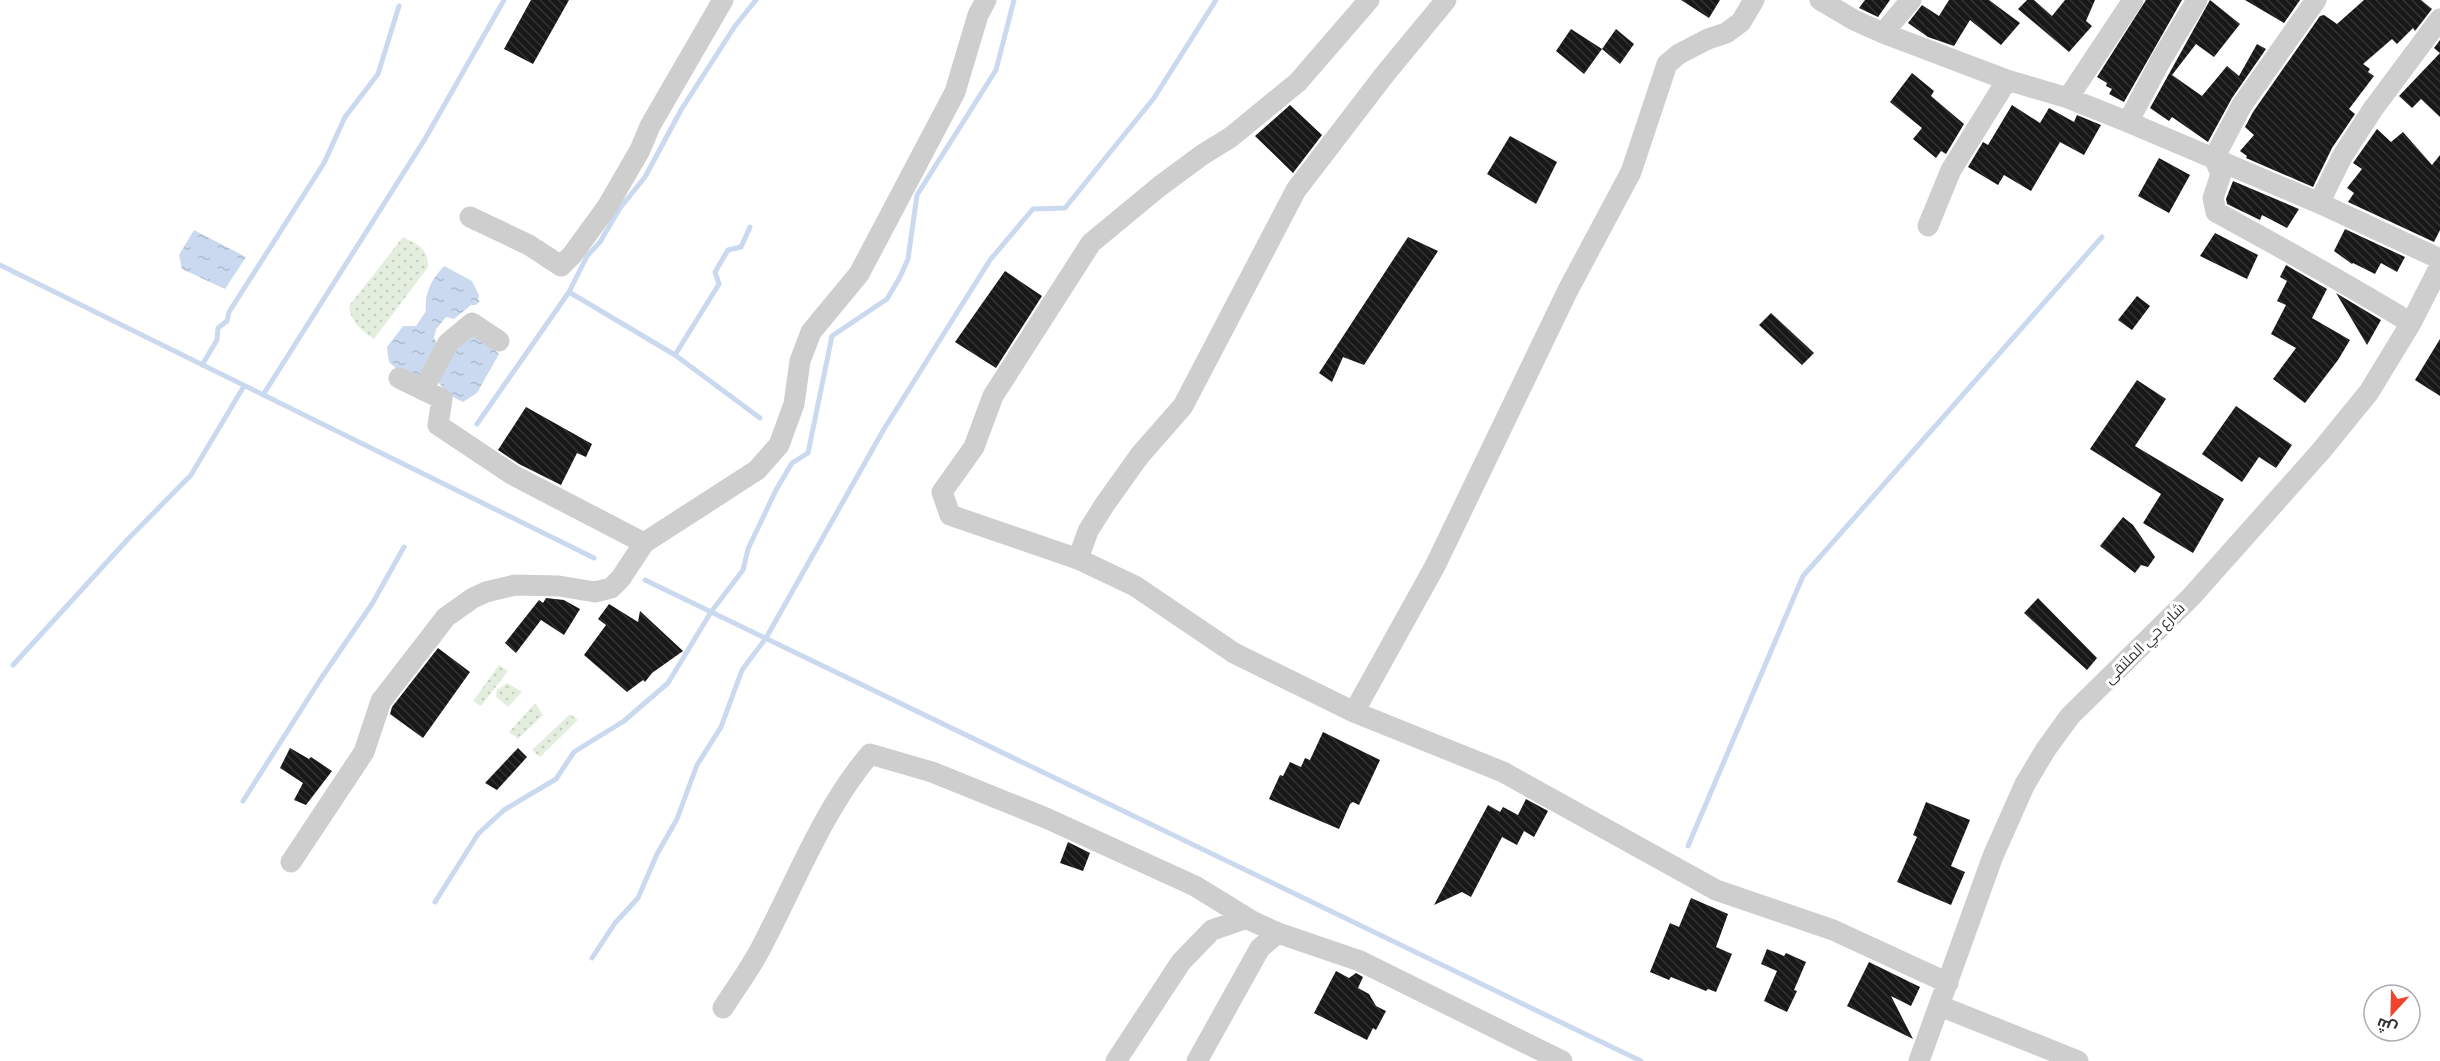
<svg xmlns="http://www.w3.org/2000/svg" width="2440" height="1061" font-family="'PT Sans Narrow',Cairo,sans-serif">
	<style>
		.grass { fill: url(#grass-dots) }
		.water { fill: url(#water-ripples) }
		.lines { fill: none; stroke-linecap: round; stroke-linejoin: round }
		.stream { stroke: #cad9ef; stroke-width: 5 }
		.building { fill: url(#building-back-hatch) }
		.minor { stroke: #cecece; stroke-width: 21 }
		.labels { text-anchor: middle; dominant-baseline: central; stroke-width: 6; stroke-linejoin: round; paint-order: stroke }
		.street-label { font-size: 15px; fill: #313131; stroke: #fff }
	</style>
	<defs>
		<pattern id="grass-dots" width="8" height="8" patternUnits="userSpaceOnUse" patternTransform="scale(1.5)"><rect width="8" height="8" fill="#e4eedf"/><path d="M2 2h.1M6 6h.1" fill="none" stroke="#c4cdc0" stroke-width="1.8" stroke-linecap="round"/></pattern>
		<pattern id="water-ripples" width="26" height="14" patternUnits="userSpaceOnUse" patternTransform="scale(1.5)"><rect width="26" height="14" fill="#cad9ef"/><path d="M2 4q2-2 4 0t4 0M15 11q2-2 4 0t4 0" fill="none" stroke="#aebbcd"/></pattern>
		<pattern id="building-back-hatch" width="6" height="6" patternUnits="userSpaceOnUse" patternTransform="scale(1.5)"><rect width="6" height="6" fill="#181818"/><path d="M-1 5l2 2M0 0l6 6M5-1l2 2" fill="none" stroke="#313131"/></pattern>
	</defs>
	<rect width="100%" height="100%" fill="#fff"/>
	<path class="grass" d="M 403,237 C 419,245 428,248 428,267 L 374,339 C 361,330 351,323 349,306 Z
		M 499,665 L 508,671 L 481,706 L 473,701 Z
		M 507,683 L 522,692 L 508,707 L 496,697 L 497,690 Z
		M 535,703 L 543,715 L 518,739 L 509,732 Z
		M 570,714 L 578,720 L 540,757 L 532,750 Z"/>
	<path class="water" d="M 194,230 L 246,257 L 225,289 L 182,269 L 179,255 Z
		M 444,266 L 472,281 L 479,295 L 478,300 L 480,301 L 476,305 L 471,305 L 454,319 L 446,317 L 436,329 L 434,338 L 440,349 L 418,379 L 402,374 L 389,362 L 387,347 L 403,326 L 416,326 L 426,311 C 424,293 432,279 444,266 Z
		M 476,333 L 499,354 L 477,393 L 463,402 L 449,395 L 439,383 L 440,368 L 458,338 Z"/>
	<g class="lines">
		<path class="stream" d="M 0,265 L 594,558
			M 569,292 L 587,256 L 600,242 L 620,208 L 645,177 L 681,110 L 735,26 L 756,0
			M 675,355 L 719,284 L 715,272 L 728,250 L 741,247 L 750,227
			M 202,365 L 217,340 L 218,328 L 227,321 L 229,312 L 324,163 L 345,117 L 378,74 L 399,6
			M 263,395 L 425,139 L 504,0
			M 477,424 L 569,292 L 675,355 L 760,418
			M 645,580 L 1641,1061
			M 13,665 L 128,539 L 191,475 L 244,386
			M 243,801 L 320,680 L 372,604 L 404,547
			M 1688,846 L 1803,576 L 2102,237
			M 435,902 L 478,834 L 504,810 L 556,779 L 574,752 L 624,721 L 668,683 L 711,612 L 743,570 L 748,549 L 776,490 L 792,463 L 808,453 L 832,336 L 887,299 L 900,277 L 908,259 L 917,195 L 996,70 L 1014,0
			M 592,958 L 615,923 L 638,898 L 657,854 L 677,819 L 697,765 L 721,727 L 742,670 L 766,638 L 884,429 L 990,260 L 1033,209 L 1065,208 L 1154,98 L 1216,0"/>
	</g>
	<path class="building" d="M 531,0 L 569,0 L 533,64 L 504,49 Z
		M 1681,0 L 1720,0 L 1709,18 Z
		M 1865,0 L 1890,0 L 1878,17 L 1859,8 Z
		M 1949,0 L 1989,0 L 2020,23 L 2001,45 L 1970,20 L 1954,46 L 1928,37 L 1908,23 L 1922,5 L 1939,16 Z
		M 2027,0 L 2034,0 L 2052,16 L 2065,0 L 2095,0 L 2086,21 L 2092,26 L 2069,52 L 2018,9 Z
		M 2146,0 L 2182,0 L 2124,102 L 2109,94 L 2112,89 L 2106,86 L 2107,83 L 2097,77 Z
		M 2210,0 L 2240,24 L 2214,57 L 2196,44 L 2172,75 L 2202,96 L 2227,66 L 2239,76 L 2257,44 L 2266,49 L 2232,98 L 2208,142 L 2172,117 L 2169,121 L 2150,108 Z
		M 2245,0 L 2300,0 L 2284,23 Z
		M 2364,0 L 2421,0 L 2432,9 L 2415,31 L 2413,28 L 2397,44 L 2392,39 L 2363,64 L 2370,69 L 2368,72 L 2374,76 L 2349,109 L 2355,114 L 2332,148 L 2313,187 L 2246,158 L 2247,156 L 2240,151 L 2254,135 L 2245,127 L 2253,112 L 2320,16 L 2324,15 L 2337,24 Z
		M 1571,29 L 1602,49 L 1616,29 L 1634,44 L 1620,64 L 1602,49 L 1584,74 L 1556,51 Z
		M 2440,40 L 2440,117 L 2421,99 L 2412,108 L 2399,96 L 2440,53 L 2434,48 Z
		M 1912,73 L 1934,91 L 1931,96 L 1964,124 L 1946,154 L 1941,151 L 1936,158 L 1913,139 L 1922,128 L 1890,102 Z
		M 1290,105 L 1322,135 L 1293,173 L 1255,136 Z
		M 2012,105 L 2040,123 L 2049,108 L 2074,122 L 2077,115 L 2101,125 L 2084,155 L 2060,142 L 2031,191 L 2004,175 L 1998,185 L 1968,167 L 1983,142 L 1988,145 Z
		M 2377,129 L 2391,142 L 2403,132 L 2432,165 L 2440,155 L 2440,230 L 2434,242 L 2348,202 L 2354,193 L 2347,188 L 2362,169 L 2353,163 Z
		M 1510,136 L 1557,162 L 1536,204 L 1487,174 Z
		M 2159,158 L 2190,175 L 2169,213 L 2138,196 Z
		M 2233,181 L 2299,209 L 2287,228 L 2262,215 L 2260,220 L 2227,204 L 2226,199 Z
		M 2345,229 L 2405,257 L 2397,272 L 2381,263 L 2375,274 L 2353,263 L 2352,264 L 2334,251 Z
		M 2215,233 L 2258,255 L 2247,279 L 2200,256 Z
		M 1408,237 L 1438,251 L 1364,365 L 1343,357 L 1332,382 L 1319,373 Z
		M 2286,265 L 2327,289 L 2312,318 L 2350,340 L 2338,360 L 2305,403 L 2273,379 L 2296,348 L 2271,334 L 2286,305 L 2277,301 L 2287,281 L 2280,277 Z
		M 1005,271 L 1042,296 L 996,368 L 955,342 Z
		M 2336,293 L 2381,320 L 2367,345 L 2351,318 Z
		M 2137,296 L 2150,306 L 2132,330 L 2118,320 Z
		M 1771,313 L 1814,353 L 1802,365 L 1759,325 Z
		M 2440,339 L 2440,396 L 2415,380 Z
		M 2137,380 L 2166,399 L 2135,446 L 2224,499 L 2193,553 L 2143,523 L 2161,494 L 2090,449 Z
		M 2236,406 L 2292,445 L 2276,468 L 2259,457 L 2242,482 L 2202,454 Z
		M 526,407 L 592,444 L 586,457 L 577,453 L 561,485 L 519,464 L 498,450 Z
		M 2123,517 L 2133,525 L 2155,557 L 2148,567 L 2141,565 L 2135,573 L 2100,546 Z
		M 546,598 L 564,600 L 580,609 L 564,635 L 541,620 L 516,653 L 505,643 L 539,600 L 543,603 Z
		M 2038,598 L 2097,658 L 2087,670 L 2024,613 Z
		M 609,604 L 638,622 L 640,611 L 683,651 L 652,673 L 645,682 L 643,680 L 627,692 L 584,655 L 606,625 L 598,619 Z
		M 438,648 L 470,672 L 423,738 L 390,714 L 392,707 Z
		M 1323,732 L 1380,760 L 1359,805 L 1353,802 L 1350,804 L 1339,829 L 1269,799 L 1280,775 L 1283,776 L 1290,762 L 1301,767 L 1305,758 L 1310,760 Z
		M 290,748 L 309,759 L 311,757 L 332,771 L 306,805 L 294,800 L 303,783 L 280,768 Z
		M 518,748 L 527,757 L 497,790 L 485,783 Z
		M 1526,799 L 1548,811 L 1534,837 L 1524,831 L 1517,845 L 1502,837 L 1471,897 L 1462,892 L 1434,905 L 1488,805 L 1500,812 L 1503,807 L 1518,815 Z
		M 1926,802 L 1970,820 L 1951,866 L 1965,872 L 1951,905 L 1897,882 L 1917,837 L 1913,835 Z
		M 1068,842 L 1090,853 L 1083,871 L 1060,863 Z
		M 1691,898 L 1728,914 L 1716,947 L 1732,954 L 1716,992 L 1708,989 L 1706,991 L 1671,977 L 1669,980 L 1650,972 L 1670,923 L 1679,927 Z
		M 1767,949 L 1784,956 L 1786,953 L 1806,962 L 1794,990 L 1797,991 L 1787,1012 L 1764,1001 L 1777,971 L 1761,964 Z
		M 1869,962 L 1920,987 L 1911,1006 L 1891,996 L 1913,1039 L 1847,1006 Z
		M 1336,971 L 1349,978 L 1356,973 L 1363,977 L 1358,988 L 1369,994 L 1376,1006 L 1386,1011 L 1376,1030 L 1373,1028 L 1367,1040 L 1314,1013 Z"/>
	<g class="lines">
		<path class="minor" d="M 1446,0 L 1385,74 L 1296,190 L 1183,406 L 1140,455 L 1105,504 L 1088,531 L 1078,559 L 1135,586 L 1234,653 L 1354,712 L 1503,772 L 1716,890 L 1833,930 L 1948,983
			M 1820,0 L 1854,20 L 1883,33 L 2007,80 L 2068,98 L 2128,122 L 2319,203 L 2440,259
			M 2316,0 L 2242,105 L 2214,158 L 2221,174 L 2213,198 L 2216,212 C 2282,248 2347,284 2411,323
			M 1883,33 L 1911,0
			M 2068,98 L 2133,0
			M 2128,122 L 2161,60 L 2197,0
			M 2319,203 L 2343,155 L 2373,109 L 2440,19
			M 470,217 L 529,245 L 561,266 L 572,255 L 607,207 L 640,150 L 650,126 L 723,0
			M 1928,226 L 1951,170 L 2007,80
			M 399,378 L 442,399 L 438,425 L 513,475 L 644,543
			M 423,390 L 448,343 L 472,323 L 499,341
			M 1078,559 L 950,515 L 942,492 L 974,447 L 993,396 L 1091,243 L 1160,186 L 1202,155 L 1231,137 L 1298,82 L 1369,0
			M 1354,712 L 1435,566 L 1568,290 L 1631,172 L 1667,64 L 1679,54 L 1708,39 L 1726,33 L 1741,22 L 1754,0
			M 291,862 L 364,752 L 381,701 L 446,617 L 473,598 L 486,592 L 515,585 L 559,586 L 595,592 L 611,588 L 621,578 L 644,543 L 757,470 L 779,445 L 794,404 L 800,361 L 811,332 L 859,274 L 955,92 L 978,15 L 986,0
			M 1940,1006 L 2078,1061
			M 723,1008 C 737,986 753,965 764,942 C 797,879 824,808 870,754 L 932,772 L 1046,818 L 1195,886 L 1252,921 L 1278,933 L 1360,961 L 1562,1061
			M 1116,1061 L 1181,962 L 1212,930 L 1247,918
			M 1197,1061 L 1260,948 L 1278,933
			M 1919,1061 L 1993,856 L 2025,784 L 2046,749 L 2070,716 L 2191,597 L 2321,451 L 2369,392 L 2411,323 L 2440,266"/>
	</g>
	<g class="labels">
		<g class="street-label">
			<text transform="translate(2144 643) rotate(-45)">شارع حي الملتقى</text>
		</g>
	</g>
	<g transform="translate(2392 1013) rotate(202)"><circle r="28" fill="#ffffff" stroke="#adadad" stroke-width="1.5"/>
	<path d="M0-4.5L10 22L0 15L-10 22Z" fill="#ef452c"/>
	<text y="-9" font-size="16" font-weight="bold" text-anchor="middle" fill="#313131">ش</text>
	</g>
</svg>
